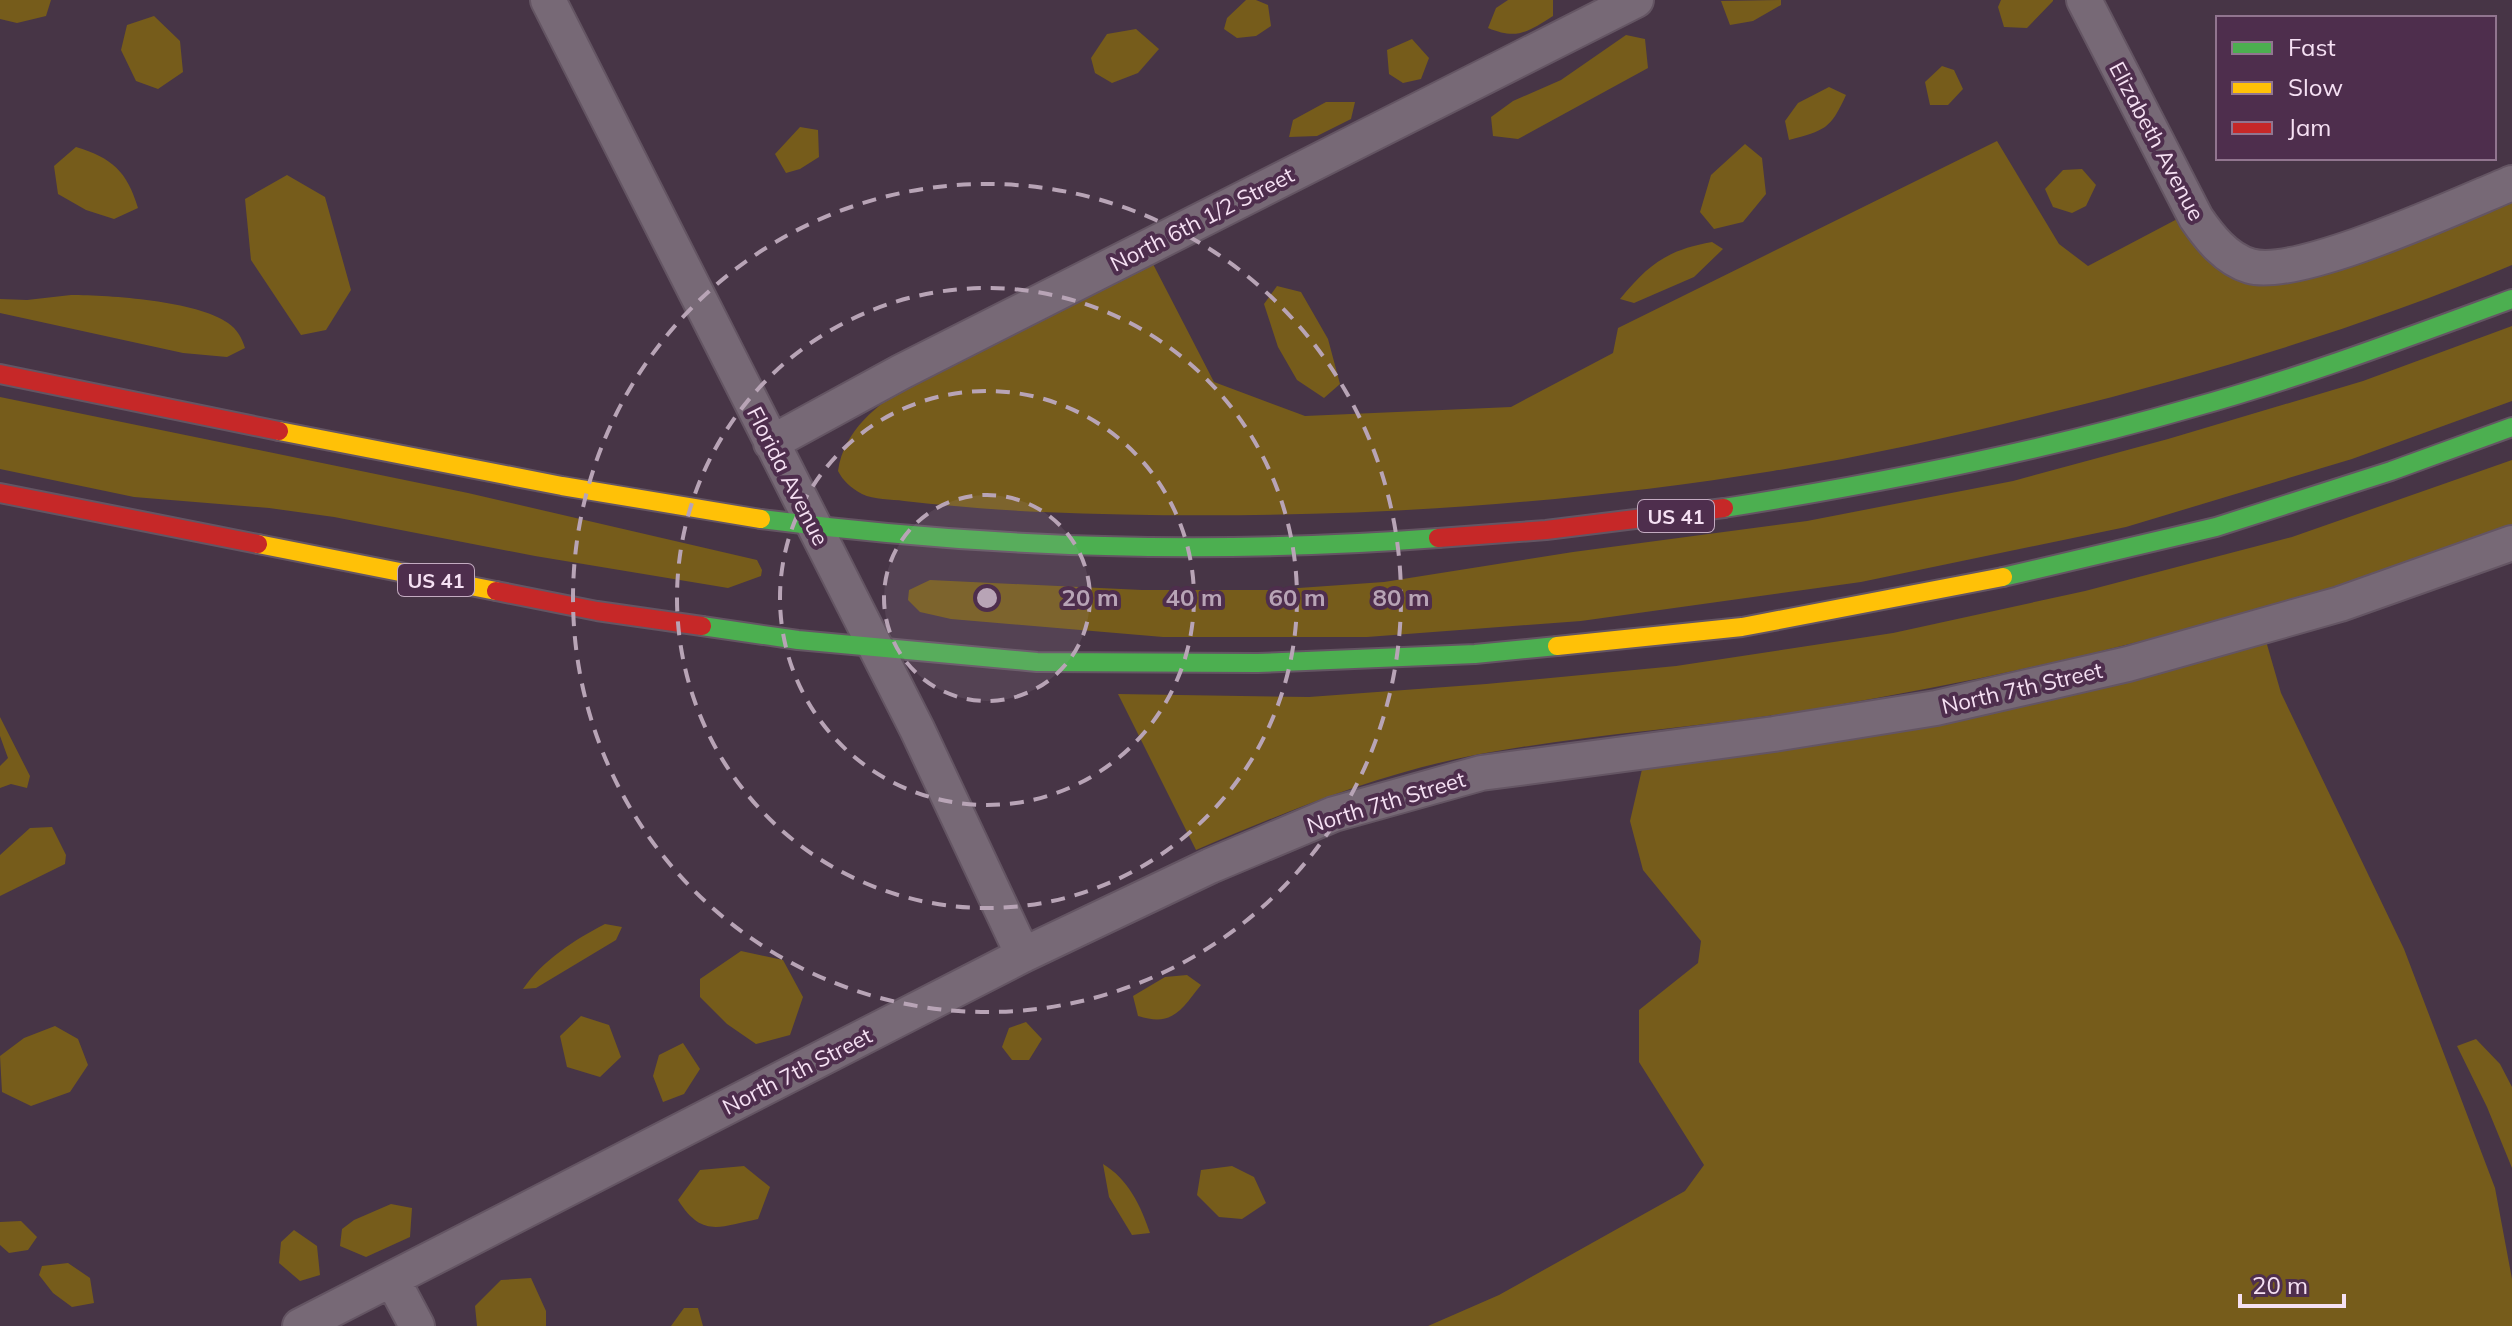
<svg xmlns="http://www.w3.org/2000/svg" width="2512" height="1326" font-family="Mulish,sans-serif">
	<style>
		.green { fill: #765c1b }
		.lines { fill: none; stroke-linecap: round; stroke-linejoin: round }
		.street-casing { stroke: #645563; stroke-width: 38 }
		.fast-casing { stroke: #645563; stroke-width: 22 }
		.slow-casing { stroke: #645563; stroke-width: 22 }
		.jam-casing { stroke: #645563; stroke-width: 22 }
		.street { stroke: #776976; stroke-width: 34 }
		.fast { stroke: #4caf50; stroke-width: 18 }
		.slow { stroke: #ffc107; stroke-width: 18 }
		.jam { stroke: #c62828; stroke-width: 18 }
		.ring { fill: none; stroke: #b8a4b6; stroke-width: 4; stroke-dasharray: 14 10 }
		.labels { text-anchor: middle; dominant-baseline: central; stroke-width: 8; stroke-linejoin: round; paint-order: stroke }
		.shield { fill: #4e2e4d; stroke: #c3abc1; stroke-width: 2 }
		.shield-label { font-size: 20px; font-weight: bold; fill: #f5e0f3 }
		.street-label { font-size: 22px; fill: #f5e0f3; stroke: #4e2e4d }
		.centre { fill: #b8a4b6; stroke: #4e2e4d; stroke-width: 4 }
		.ring-label { font-size: 24px; text-anchor: middle; font-weight: bold; fill: #b8a4b6; stroke: #4e2e4d; stroke-width: 8; stroke-linejoin: round; paint-order: stroke }
	</style>
	<rect width="100%" height="100%" fill="#473546"/>
	<path class="green" d="M 0,0 L 51,0 L 46,16 L 17,23 L 0,19 Z
		M 1246,0 L 1256,0 L 1268,5 L 1271,26 L 1256,36 L 1237,38 L 1224,29 L 1227,18 Z
		M 1508,0 L 1553,0 L 1553,16 C 1528,32 1517,40 1488,28 L 1496,8 Z
		M 1781,0 L 1781,5 L 1753,21 L 1730,25 L 1721,1 Z
		M 2001,0 L 2053,0 L 2053,1 L 2027,28 L 2004,27 L 1998,7 Z
		M 154,16 L 180,41 L 183,72 L 158,89 L 136,81 L 121,50 L 127,25 Z
		M 1136,29 L 1159,49 L 1138,73 L 1112,83 L 1095,73 L 1091,58 L 1107,34 Z
		M 1626,35 L 1645,39 L 1648,68 L 1518,139 L 1493,136 L 1491,117 L 1513,101 L 1561,80 Z
		M 1412,39 L 1429,58 L 1421,79 L 1403,83 L 1389,74 L 1387,50 Z
		M 1942,66 L 1954,70 L 1963,89 L 1948,105 L 1930,105 L 1925,82 Z
		M 1829,87 L 1846,95 C 1830,130 1825,130 1789,140 L 1785,121 L 1798,103 Z
		M 1326,102 L 1355,102 L 1351,119 L 1317,136 L 1289,137 L 1293,120 Z
		M 800,127 L 818,130 L 819,157 L 800,169 L 786,173 L 775,154 Z
		M 1997,141 L 2059,244 L 2088,266 L 2181,217 L 2223,270 L 2512,200 L 2512,265 C 2363,327 2208,374 2052,412 C 1960,435 1867,456 1773,471 C 1532,510 1286,522 1042,512 C 996,510 950,506 904,501 C 891,499 874,500 862,494 C 851,488 843,481 838,471 C 844,430 877,405 910,384 L 1153,264 L 1214,382 L 1305,416 L 1511,407 L 1613,353 L 1618,328 Z
		M 1745,144 L 1762,158 L 1766,194 L 1743,222 L 1714,229 L 1700,212 L 1711,175 Z
		M 76,147 C 112,158 127,171 138,208 L 114,219 L 86,210 L 58,194 L 54,166 Z
		M 2082,169 L 2096,185 L 2086,206 L 2072,213 L 2053,207 L 2045,189 L 2063,170 Z
		M 287,175 L 325,197 L 351,290 L 326,330 L 301,335 L 251,260 L 245,199 Z
		M 1712,242 L 1723,249 L 1694,277 L 1634,303 L 1620,299 C 1649,264 1667,250 1712,242 Z
		M 1277,286 L 1301,292 L 1328,339 L 1340,384 L 1324,398 L 1297,380 L 1278,347 L 1264,304 Z
		M 71,295 C 110,295 197,301 228,323 C 237,329 242,338 245,348 L 227,357 L 183,353 L 0,313 L 0,299 L 27,300 Z
		M 2512,326 L 2512,401 L 2352,459 L 2126,527 L 1861,582 L 1581,621 L 1367,637 L 1163,637 L 951,619 L 920,612 L 908,600 L 909,590 L 930,580 L 1142,590 L 1270,590 L 1384,582 L 1573,552 L 1807,521 L 2013,481 L 2168,439 L 2363,381 Z
		M 0,397 L 468,493 L 757,560 L 762,570 L 761,576 L 728,588 L 535,556 L 334,517 L 269,508 L 134,497 L 0,469 Z
		M 2512,460 L 2512,525 C 2291,609 2059,668 1826,707 C 1712,727 1595,733 1480,754 C 1380,773 1290,810 1196,850 L 1118,694 L 1309,697 L 1486,684 L 1676,666 L 1893,633 L 2085,591 L 2292,537 Z
		M 2266,641 L 2281,693 L 2404,949 L 2495,1188 L 2512,1279 L 2512,1326 L 1428,1326 L 1499,1295 L 1685,1191 L 1704,1165 L 1639,1062 L 1639,1010 L 1698,963 L 1701,941 L 1643,870 L 1630,821 L 1643,765 Z
		M 0,717 L 30,776 L 27,788 L 11,784 L 0,788 L 0,766 L 8,758 L 0,736 Z
		M 52,827 L 66,855 L 65,864 L 0,896 L 0,855 L 30,828 Z
		M 605,924 L 622,927 L 616,940 L 536,988 L 523,989 C 543,960 574,940 605,924 Z
		M 741,951 L 783,960 L 803,997 L 790,1035 L 756,1044 L 727,1024 L 700,997 L 700,979 Z
		M 1187,975 L 1201,985 C 1181,1010 1173,1027 1138,1016 L 1133,996 L 1165,977 Z
		M 581,1016 L 609,1025 L 621,1057 L 600,1077 L 567,1067 L 560,1036 Z
		M 1026,1022 L 1042,1039 L 1029,1060 L 1012,1060 L 1002,1047 L 1009,1028 Z
		M 55,1026 L 78,1039 L 88,1065 L 70,1092 L 31,1106 L 2,1092 L 0,1056 L 24,1038 Z
		M 2476,1039 L 2500,1064 L 2512,1087 L 2512,1168 L 2487,1107 L 2457,1046 Z
		M 683,1043 L 700,1069 L 684,1094 L 663,1102 L 653,1076 L 659,1055 Z
		M 1103,1164 C 1128,1179 1141,1206 1150,1233 L 1132,1235 L 1109,1197 Z
		M 744,1166 L 770,1187 L 758,1219 C 719,1227 702,1238 678,1200 L 700,1170 Z
		M 1232,1166 L 1254,1177 L 1266,1203 L 1242,1219 L 1219,1217 L 1197,1195 L 1201,1170 Z
		M 391,1204 L 412,1208 L 410,1237 L 366,1257 L 340,1246 L 342,1229 L 354,1220 Z
		M 21,1221 L 37,1237 L 28,1250 L 9,1253 L 0,1245 L 0,1222 Z
		M 294,1230 L 317,1246 L 320,1275 L 300,1281 L 279,1263 L 281,1242 Z
		M 68,1263 L 90,1278 L 94,1303 L 72,1307 L 53,1293 L 39,1275 L 42,1266 Z
		M 531,1278 L 546,1311 L 546,1326 L 477,1326 L 475,1306 L 501,1280 Z
		M 684,1308 L 698,1308 L 703,1326 L 671,1326 Z"/>
	<g class="lines">
		<g class="street-casing">
			<path id="street" d="M 548,0 L 917,729 L 1023,955
				M 2084,0 L 2196,218 C 2209,237 2226,259 2250,266 C 2298,280 2461,204 2512,183
				M 771,443 L 901,372 L 1636,0
				M 392,1279 L 417,1326
				M 300,1326 L 1023,955 L 1210,866 L 1334,814 L 1481,773 L 1774,734 L 1936,708 L 2128,664 L 2340,604 L 2512,543"/>
		</g>
		<g class="fast-casing">
			<path id="fast" d="M 1724,508 C 1882,483 2038,452 2191,408 C 2300,378 2406,338 2512,299
				M 761,519 C 984,548 1214,555 1438,538
				M 2003,577 L 2216,527 L 2391,471 L 2512,427
				M 702,626 L 798,640 L 1037,662 L 1258,663 L 1475,654 L 1557,646"/>
		</g>
		<g class="slow-casing">
			<path id="slow" d="M 279,431 L 562,486 L 761,519
				M 258,544 L 496,591
				M 1557,646 L 1742,627 L 2003,577"/>
		</g>
		<g class="jam-casing">
			<path id="jam" d="M 0,374 L 279,431
				M 0,493 L 258,544
				M 1438,538 L 1546,530 L 1724,508
				M 496,591 L 597,611 L 702,626"/>
		</g>
		<use href="#street" class="street"/>
		<use href="#fast" class="fast"/>
		<use href="#slow" class="slow"/>
		<use href="#jam" class="jam"/>
	</g>
	<circle cx="987" cy="598" r="103" fill="#b8a4b6" fill-opacity=".12"/>
	<g class="ring">
		<circle cx="987" cy="598" r="103"/>
		<circle cx="987" cy="598" r="207"/>
		<circle cx="987" cy="598" r="310"/>
		<circle cx="987" cy="598" r="414"/>
	</g>
	<g class="labels">
		<g class="shield">
			<rect x="1638" y="500" width="76" height="32" rx="6"/>
			<rect x="398" y="564" width="76" height="32" rx="6"/>
		</g>
		<g class="shield-label">
			<text x="1676" y="516">US 41</text>
			<text x="436" y="580">US 41</text>
		</g>
		<g class="street-label">
			<text transform="translate(2157 141) rotate(62)">Elizabeth Avenue</text>
			<text transform="translate(1202 219) rotate(-27)">North 6th 1/2 Street</text>
			<text transform="translate(788 476) rotate(63)">Florida Avenue</text>
			<text transform="translate(2022 688) rotate(-13)">North 7th Street</text>
			<text transform="translate(1386 802) rotate(-17)">North 7th Street</text>
			<text transform="translate(797 1071) rotate(-27)">North 7th Street</text>
		</g>
	</g>
	<circle cx="987" cy="598" r="12" class="centre"/>
	<g class="ring-label">
		<text x="1090" y="606">20 m</text>
		<text x="1194" y="606">40 m</text>
		<text x="1297" y="606">60 m</text>
		<text x="1401" y="606">80 m</text>
	</g>
	<rect x="2216" y="16" width="280" height="144" fill="#4e2e4d" stroke="#91758f" stroke-width="2"/>
	<rect x="2232" y="42" width="40" height="12" fill="#4caf50" stroke="#91758f" stroke-width="2"/>
	<text x="2288" y="56" font-size="24" fill="#f5e0f3">Fast</text>
	<rect x="2232" y="82" width="40" height="12" fill="#ffc107" stroke="#91758f" stroke-width="2"/>
	<text x="2288" y="96" font-size="24" fill="#f5e0f3">Slow</text>
	<rect x="2232" y="122" width="40" height="12" fill="#c62828" stroke="#91758f" stroke-width="2"/>
	<text x="2288" y="136" font-size="24" fill="#f5e0f3">Jam</text>
	<path d="M2240 1294v12h104v-12" fill="none" stroke="#f5e0f3" stroke-width="4"/>
	<text x="2252" y="1294" font-size="24" fill="#f5e0f3" stroke="#4e2e4d" stroke-width="6" paint-order="stroke">20 m</text>
</svg>
